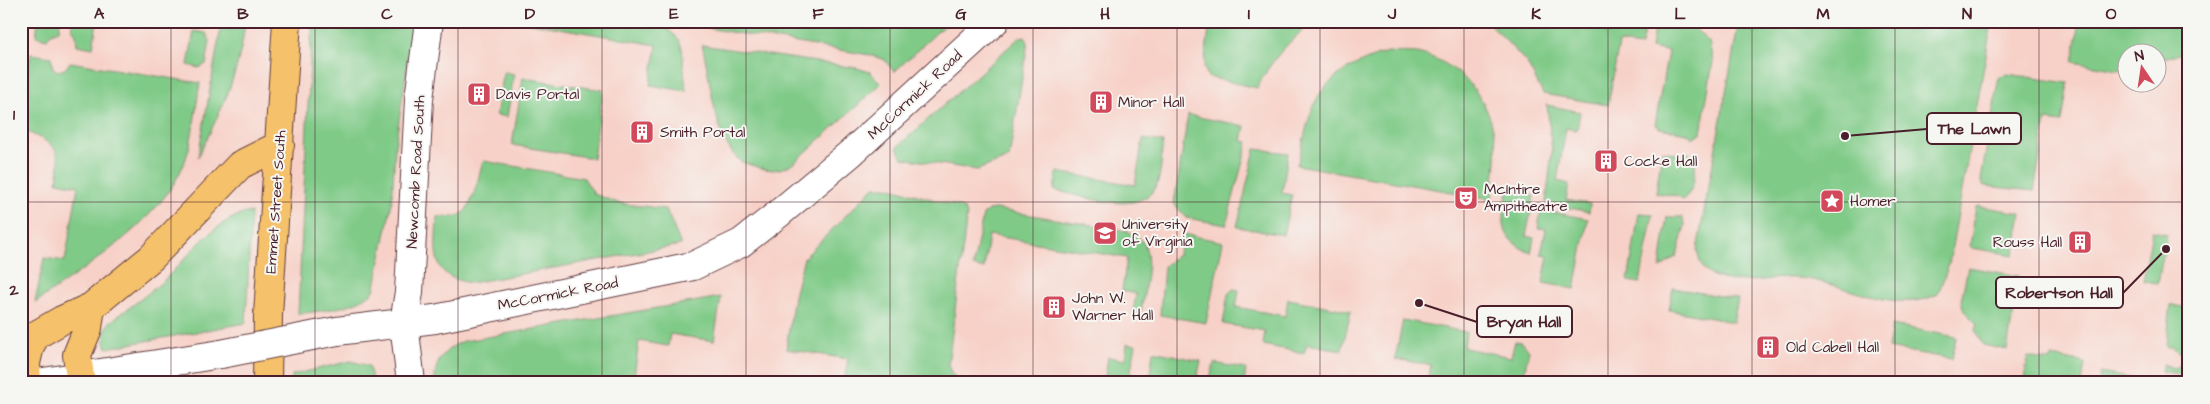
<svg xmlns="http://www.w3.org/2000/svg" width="2210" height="404" font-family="'Architects Daughter',sans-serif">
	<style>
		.built { fill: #f7d1c8; fill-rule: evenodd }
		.green { fill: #7fca87; stroke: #647459 }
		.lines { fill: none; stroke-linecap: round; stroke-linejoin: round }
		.minor-casing { stroke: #623c40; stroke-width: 30 }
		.major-casing { stroke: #623c40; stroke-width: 30 }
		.minor { stroke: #fff; stroke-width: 28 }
		.major { stroke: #f5c16b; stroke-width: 28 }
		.minor-bridge-casing { stroke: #623c40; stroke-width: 30; stroke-linecap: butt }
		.minor-bridge { stroke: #fff; stroke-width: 28 }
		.grid { fill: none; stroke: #4a1f2b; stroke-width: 1; stroke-opacity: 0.55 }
		.labels { text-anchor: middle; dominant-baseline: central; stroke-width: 4; stroke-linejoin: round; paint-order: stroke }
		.poi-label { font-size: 15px; fill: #4a1f2b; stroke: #f6f6f2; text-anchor: start }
		.street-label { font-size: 15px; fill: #4a1f2b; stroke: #f6f6f2 }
		.leader { fill: none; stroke: #4a1f2b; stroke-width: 2 }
		.callout-dot { fill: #4a1f2b; stroke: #f6f6f2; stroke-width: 2 }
		.callout { fill: #f6f6f2; stroke: #4a1f2b; stroke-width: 2 }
		.callout-label { font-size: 16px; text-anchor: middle; font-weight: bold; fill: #4a1f2b }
		.neatline { fill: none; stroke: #4a1f2b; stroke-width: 2 }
		.grid-label { font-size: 16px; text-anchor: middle; font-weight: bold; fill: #4a1f2b }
	</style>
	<rect width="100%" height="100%" fill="#f6f6f2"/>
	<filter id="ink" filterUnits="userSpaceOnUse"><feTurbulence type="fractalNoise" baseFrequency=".02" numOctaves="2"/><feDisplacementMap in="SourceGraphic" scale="10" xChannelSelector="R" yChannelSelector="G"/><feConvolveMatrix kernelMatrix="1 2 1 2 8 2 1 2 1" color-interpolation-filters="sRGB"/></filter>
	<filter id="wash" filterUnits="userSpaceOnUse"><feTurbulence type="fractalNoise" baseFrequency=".0096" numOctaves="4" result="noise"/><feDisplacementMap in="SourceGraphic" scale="20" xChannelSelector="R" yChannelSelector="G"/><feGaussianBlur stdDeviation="1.12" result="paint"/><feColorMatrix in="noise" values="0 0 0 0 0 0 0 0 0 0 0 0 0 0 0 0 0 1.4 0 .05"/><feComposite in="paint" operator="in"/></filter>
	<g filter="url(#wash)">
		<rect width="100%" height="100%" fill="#e8dfba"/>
		<path class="built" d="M 21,21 L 2189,21 L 2189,383 L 21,383 ZM 2128,52 L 2158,52 L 2158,82 L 2128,82 Z"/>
		<path class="green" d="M 38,21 L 60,21 L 59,30 L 51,33 L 47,39 L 36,36 Z
			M 73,21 L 97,21 L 93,48 L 77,45 L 76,34 L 72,29 Z
			M 222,21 L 245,21 C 240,74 221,110 198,157 Z
			M 312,21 L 414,21 L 395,147 L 392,202 L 374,291 C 354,309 324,310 298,314 Z
			M 519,21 L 658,21 L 678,38 L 682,48 L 686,91 L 650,85 L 657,45 Z
			M 694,21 L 949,21 L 894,72 L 885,60 L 870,55 L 712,29 Z
			M 1210,21 L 1315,21 C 1291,38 1270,61 1257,88 L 1208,77 L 1204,67 Z
			M 1487,21 L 1646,21 L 1641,46 L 1619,43 L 1608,105 L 1543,94 L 1527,63 Z
			M 1655,21 L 1687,21 L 1709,42 L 1713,61 L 1701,133 L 1692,138 L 1687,133 L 1659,128 L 1659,126 L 1655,125 L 1668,51 L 1651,48 Z
			M 1739,21 L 1992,21 L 1949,264 L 1938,294 C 1897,316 1843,282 1799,278 C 1770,276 1739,288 1711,275 C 1701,270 1699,260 1697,250 Z
			M 2080,21 L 2189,21 C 2189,55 2188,50 2158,60 L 2158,52 L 2128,52 L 2127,70 L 2124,71 L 2073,62 Z
			M 194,31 L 206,33 L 210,41 L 206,64 L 199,68 L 188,65 Z
			M 1025,36 L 1028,42 L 1009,158 L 977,170 L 902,158 L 897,147 L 1020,37 Z
			M 702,45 L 857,68 L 870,72 L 881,84 L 795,162 C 781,171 771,172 755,166 C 750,165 742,163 738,159 C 713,136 711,77 702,45 Z
			M 1387,52 C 1397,53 1408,52 1417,53 C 1459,62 1488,96 1495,138 C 1499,156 1493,180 1492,199 L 1297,165 C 1303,146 1306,123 1314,105 C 1327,75 1358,62 1387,52 Z
			M 31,54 L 51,57 L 53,68 L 58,71 L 65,69 L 70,62 L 200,83 C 196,105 193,141 185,161 C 163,221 85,267 35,303 L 44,258 L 65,261 L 78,186 L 57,182 C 64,144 50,143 21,129 L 21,112 Z
			M 504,72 L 514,74 L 507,117 L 496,115 Z
			M 2007,74 L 2068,83 L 2062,122 L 2046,120 L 2034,191 L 1984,186 L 1981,180 L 1998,81 L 2000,76 Z
			M 523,78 L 603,90 L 593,158 L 512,145 Z
			M 1547,105 L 1580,112 L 1577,130 L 1566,128 L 1557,181 L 1569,184 L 1566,200 L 1590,204 L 1589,212 L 1546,203 L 1552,151 Z
			M 1188,115 L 1245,126 L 1242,141 L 1248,142 L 1226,225 L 1187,218 L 1174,204 Z
			M 1143,139 L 1163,142 C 1161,154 1162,169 1158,181 C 1146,220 1083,196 1054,190 L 1057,172 L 1135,185 Z
			M 1255,149 L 1288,153 L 1282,193 L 1292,195 L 1283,235 L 1237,227 Z
			M 1662,151 L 1685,155 L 1689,153 L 1696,159 C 1694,174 1696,191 1682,200 L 1678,196 L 1656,193 Z
			M 483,161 L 584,178 L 594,194 L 618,203 L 666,209 L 681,245 L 471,283 C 428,277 436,250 437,217 C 443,216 454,218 460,215 C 473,209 479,174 483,161 Z
			M 874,187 L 887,187 L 958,206 L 964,209 L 967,214 L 948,365 L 951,372 L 960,383 L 844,383 L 848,359 L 786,349 L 794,296 L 804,258 Z
			M 1508,191 L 1534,196 L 1526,236 L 1534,238 L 1531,253 C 1499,239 1501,223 1508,191 Z
			M 1979,206 L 2021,213 L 2014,255 L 1972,248 L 1970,246 L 1976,207 Z
			M 995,209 L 1127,231 C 1134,235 1142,238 1145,246 C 1152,260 1143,297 1141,313 L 1133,312 L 1136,294 L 1122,291 L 1127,258 L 989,235 L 984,269 L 973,266 L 983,215 L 988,210 Z
			M 1541,210 L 1588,219 L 1575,289 L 1543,283 L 1548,255 L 1541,254 L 1546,229 L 1538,228 Z
			M 251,212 L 246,323 L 107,348 C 103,338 103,331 110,322 C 127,309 146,296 162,282 C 188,258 214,218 251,212 Z
			M 1639,213 L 1653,214 L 1640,283 L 1628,281 Z
			M 1667,217 L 1682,217 L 1685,225 L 1677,256 L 1660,268 Z
			M 2152,231 L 2167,234 L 2158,283 L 2143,281 Z
			M 1184,234 L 1223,242 L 1206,323 L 1160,315 L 1164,266 L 1178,255 Z
			M 1968,267 L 2019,276 L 2007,350 L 1983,345 L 1975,330 L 1977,324 L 1964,311 L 1961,301 Z
			M 1673,288 L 1738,299 L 1733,322 L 1669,310 Z
			M 1233,289 L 1239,290 L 1236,307 L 1285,316 L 1288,299 L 1351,311 L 1342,350 L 1307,344 L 1304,353 L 1263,345 L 1265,331 L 1223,324 L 1228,294 Z
			M 721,297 L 714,341 L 670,334 L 668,346 L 639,341 L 633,383 L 435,383 C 434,361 444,349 464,341 Z
			M 2171,305 L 2189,308 L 2187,338 L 2189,338 L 2188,376 L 2161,371 L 2163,364 L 2173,368 L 2179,366 L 2183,361 L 2183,354 L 2172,347 L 2166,347 Z
			M 1403,320 L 1466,332 L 1464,348 L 1511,357 L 1515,341 L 1522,342 L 1529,351 L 1522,383 L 1470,383 L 1429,376 L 1431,365 L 1395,359 Z
			M 1892,325 L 1956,337 L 1952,359 L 1888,348 Z
			M 1127,344 L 1136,345 L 1130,375 L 1126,383 L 1104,383 L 1108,357 L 1125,360 Z
			M 1153,351 L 1201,361 L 1196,383 L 1149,383 Z
			M 2028,357 L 2051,361 L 2052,357 L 2085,363 L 2082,383 L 2048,383 L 2024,379 Z
			M 351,361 L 369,366 L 373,383 L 292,383 L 292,375 Z
			M 1214,363 L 1246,369 L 1244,383 L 1209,383 Z
			M 2100,373 L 2135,379 L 2134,383 L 2099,383 Z"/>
	</g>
	<g filter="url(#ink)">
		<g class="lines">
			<g class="minor-casing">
				<path id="minor" d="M 337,331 L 435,319 L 693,266 L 741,243 L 777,215 L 851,153 L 995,21
					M 37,383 L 221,354
					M 411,383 L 404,323 L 409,292 L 419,99 L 429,21"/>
			</g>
			<g class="major-casing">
				<path id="major" d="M 80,376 L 77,355 L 88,328 L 91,307
					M 27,383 L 26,363 L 30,346 L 36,335 L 62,320 L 91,307 L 151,258 L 240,165 L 280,145
					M 267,383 L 268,315 L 287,21"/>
			</g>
			<use href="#minor" class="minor"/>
			<use href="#major" class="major"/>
			<g class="minor-bridge-casing">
				<path id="minor-bridge" d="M 221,354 L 337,331"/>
			</g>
			<use href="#minor-bridge" class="minor-bridge"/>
		</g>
	</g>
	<path class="grid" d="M 171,21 L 171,383M 315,21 L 315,383M 458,21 L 458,383M 602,21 L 602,383M 746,21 L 746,383M 890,21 L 890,383M 1033,21 L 1033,383M 1177,21 L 1177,383M 1320,21 L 1320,383M 1464,21 L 1464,383M 1608,21 L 1608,383M 1752,21 L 1752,383M 1895,21 L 1895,383M 2039,21 L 2039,383M 21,202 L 2189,202"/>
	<defs>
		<g id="building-square" transform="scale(1.25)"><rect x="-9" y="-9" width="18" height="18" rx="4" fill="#d1495b" stroke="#f6f6f2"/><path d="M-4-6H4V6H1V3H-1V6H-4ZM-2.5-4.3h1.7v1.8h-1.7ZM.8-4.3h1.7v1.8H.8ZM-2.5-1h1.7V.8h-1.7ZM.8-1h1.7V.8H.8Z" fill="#fff"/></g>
		<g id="theatre-square" transform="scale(1.25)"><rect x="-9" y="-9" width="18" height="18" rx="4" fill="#d1495b" stroke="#f6f6f2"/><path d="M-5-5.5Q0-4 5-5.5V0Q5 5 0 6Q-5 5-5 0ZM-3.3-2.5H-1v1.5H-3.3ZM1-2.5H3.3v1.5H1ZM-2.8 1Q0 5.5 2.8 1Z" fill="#fff"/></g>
		<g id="sight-square" transform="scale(1.25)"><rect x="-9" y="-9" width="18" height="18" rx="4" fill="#d1495b" stroke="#f6f6f2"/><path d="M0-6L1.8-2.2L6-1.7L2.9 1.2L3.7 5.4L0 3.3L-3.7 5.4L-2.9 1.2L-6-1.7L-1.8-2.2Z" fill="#fff"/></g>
		<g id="university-square" transform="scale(1.25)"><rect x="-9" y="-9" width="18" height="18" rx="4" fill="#d1495b" stroke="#f6f6f2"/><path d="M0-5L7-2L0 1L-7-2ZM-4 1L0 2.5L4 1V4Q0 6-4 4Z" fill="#fff"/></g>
	</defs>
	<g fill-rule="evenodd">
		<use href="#building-square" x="479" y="94"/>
		<use href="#building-square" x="1101" y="102"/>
		<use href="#building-square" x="642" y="132"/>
		<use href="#building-square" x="1606" y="161"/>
		<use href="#theatre-square" x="1466" y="198"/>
		<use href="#sight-square" x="1832" y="201"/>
		<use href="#university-square" x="1105" y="233"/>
		<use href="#building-square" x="2080" y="242"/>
		<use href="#building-square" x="1054" y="307"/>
		<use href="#building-square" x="1768" y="347"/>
	</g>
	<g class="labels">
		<g class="poi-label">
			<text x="496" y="94">Davis Portal</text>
			<text x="1118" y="102">Minor Hall</text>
			<text x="660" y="132">Smith Portal</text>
			<text x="1624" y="161">Cocke Hall</text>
			<text x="1484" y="189">McIntire<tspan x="1484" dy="17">Ampitheatre</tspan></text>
			<text x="1850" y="201">Homer</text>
			<text x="1122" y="224">University<tspan x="1122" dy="17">of Virginia</tspan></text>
			<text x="2062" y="242" text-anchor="end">Rouss Hall</text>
			<text x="1072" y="298">John W.<tspan x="1072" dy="17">Warner Hall</tspan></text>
			<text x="1786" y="347">Old Cabell Hall</text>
		</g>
		<g class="street-label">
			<text transform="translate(915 95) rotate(-43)">McCormick Road</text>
			<text transform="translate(416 172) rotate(-87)">Newcomb Road South</text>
			<text transform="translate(276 202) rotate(-86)">Emmet Street South</text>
			<text transform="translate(558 294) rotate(-11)">McCormick Road</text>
		</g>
	</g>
	<path class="leader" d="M1845 136L1927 129M2166 249L2123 293M1419 303L1477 322"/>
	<g class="callout-dot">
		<circle cx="1845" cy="136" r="5"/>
		<circle cx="2166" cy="249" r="5"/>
		<circle cx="1419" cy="303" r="5"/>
	</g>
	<g class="callout">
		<rect x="1927" y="113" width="94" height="31" rx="5"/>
		<rect x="1996" y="277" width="127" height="31" rx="5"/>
		<rect x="1477" y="306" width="95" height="31" rx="5"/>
	</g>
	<g class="callout-label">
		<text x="1974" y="134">The Lawn</text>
		<text x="2059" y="298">Robertson Hall</text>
		<text x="1524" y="327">Bryan Hall</text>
	</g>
	<rect width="2210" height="404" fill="none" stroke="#f6f6f2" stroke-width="55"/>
	<g transform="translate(2142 68) rotate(347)"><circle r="24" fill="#f6f6f2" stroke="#b1a0a2"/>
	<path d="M0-4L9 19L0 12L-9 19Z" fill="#d1495b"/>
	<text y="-8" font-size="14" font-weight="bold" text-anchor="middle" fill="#4a1f2b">N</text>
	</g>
	<rect x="28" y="28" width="2154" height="348" class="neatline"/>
	<g class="grid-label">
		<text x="99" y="19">A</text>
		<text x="243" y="19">B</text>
		<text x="387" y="19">C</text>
		<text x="530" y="19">D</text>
		<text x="674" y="19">E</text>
		<text x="818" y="19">F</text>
		<text x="961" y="19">G</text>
		<text x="1105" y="19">H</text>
		<text x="1249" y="19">I</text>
		<text x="1392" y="19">J</text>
		<text x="1536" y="19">K</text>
		<text x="1680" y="19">L</text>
		<text x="1823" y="19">M</text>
		<text x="1967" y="19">N</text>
		<text x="2111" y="19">O</text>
		<text x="14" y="120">1</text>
		<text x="14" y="295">2</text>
	</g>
</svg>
